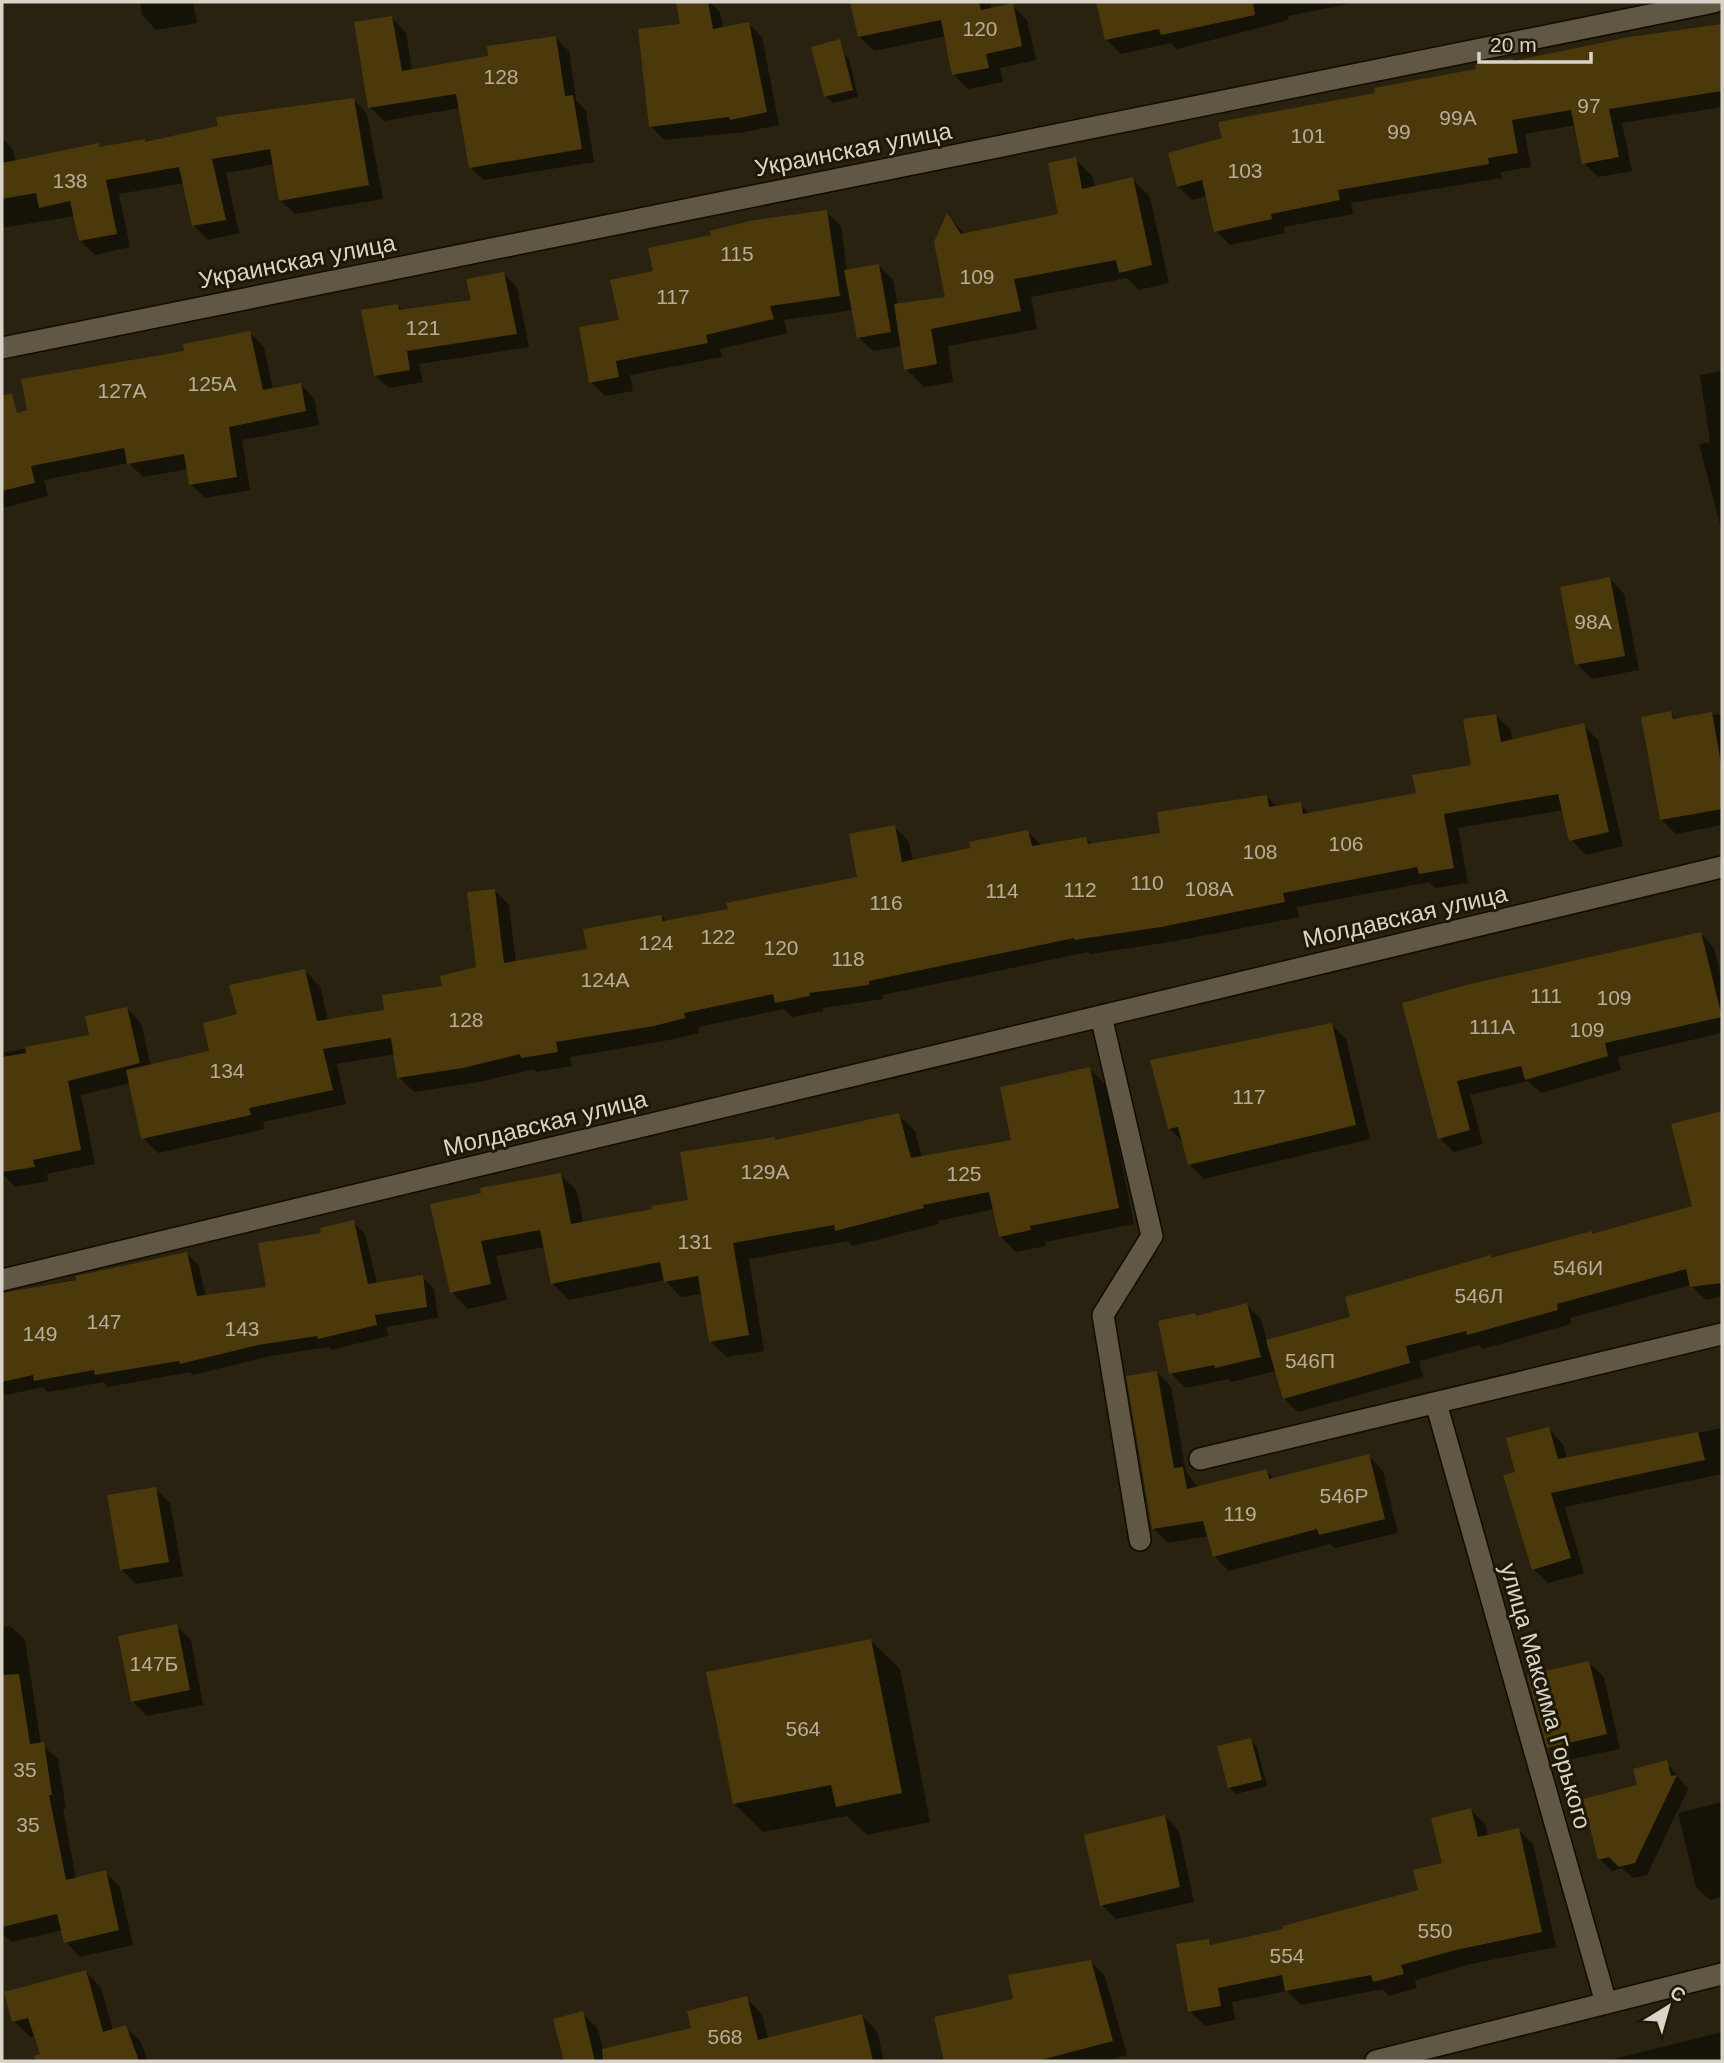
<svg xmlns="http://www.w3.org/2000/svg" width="1724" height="2063" font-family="Helvetica,sans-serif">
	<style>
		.shadow { fill: #0007 }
		.building { fill: #4c390b }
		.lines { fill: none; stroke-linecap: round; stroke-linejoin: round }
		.street-casing { stroke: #120b00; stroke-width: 24 }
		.secondary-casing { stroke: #120b00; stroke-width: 24 }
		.street { stroke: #605744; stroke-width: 21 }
		.secondary { stroke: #605744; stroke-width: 21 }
		.labels { text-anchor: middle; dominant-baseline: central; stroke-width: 6; stroke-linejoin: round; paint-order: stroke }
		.number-label { font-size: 21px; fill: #b6ad9a }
		.street-label { font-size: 24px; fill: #d9d4c9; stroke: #201807 }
	</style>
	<rect width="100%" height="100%" fill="#292210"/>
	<path class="shadow" d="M 140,2 L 193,2 L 197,23 L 156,30 L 142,15 Z
		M 710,2 L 720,12 L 723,29 L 749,24 L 762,37 L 779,125 L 745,132 L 664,140 L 651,126 L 682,26 L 678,3 Z
		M 852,2 L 990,2 L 991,9 L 1012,5 L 1027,20 L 1036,60 L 1000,68 L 1003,82 L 968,89 L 954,74 L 946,36 L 874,51 L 859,36 Z
		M 1098,2 L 1358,2 L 1288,16 L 1289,20 L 1177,49 L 1171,43 L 1121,54 L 1106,39 Z
		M 392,18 L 406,32 L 412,71 L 490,57 L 555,37 L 569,51 L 576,100 L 586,111 L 594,162 L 484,180 L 470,167 L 460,108 L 384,121 L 370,107 Z
		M 1722,25 L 1722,107 L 1622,123 L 1632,171 L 1598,177 L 1584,163 L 1576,125 L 1525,134 L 1531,167 L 1501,172 L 1502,178 L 1351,203 L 1353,214 L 1284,227 L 1285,233 L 1230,245 L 1216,231 L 1208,196 L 1192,200 L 1178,186 L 1377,94 L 1512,60 L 1515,62 L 1630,39 Z
		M 842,52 L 849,59 L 858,97 L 833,103 L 826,96 Z
		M 353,99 L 367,114 L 383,199 L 295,214 L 280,200 L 274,164 L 226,173 L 239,233 L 208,240 L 194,226 L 184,183 L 119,194 L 130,247 L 95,255 L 80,240 L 75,216 L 2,228 L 2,138 L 13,150 L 16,162 L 98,145 L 101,148 L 144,141 L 147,143 Z
		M 1075,159 L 1093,177 L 1095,188 L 1132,179 L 1150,197 L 1169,283 L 1139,290 L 1127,278 L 1031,297 L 1037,329 L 948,346 L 953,382 L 924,387 L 906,369 L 902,346 L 873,351 L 858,337 L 853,310 L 784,320 L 787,333 L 720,349 L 722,357 L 630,375 L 633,391 L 605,396 L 591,382 L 621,321 L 655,273 L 826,212 L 841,226 L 847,271 L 879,266 L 893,280 L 898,306 L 948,298 L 947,216 L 966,235 L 1060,215 Z
		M 504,274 L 517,287 L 529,347 L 419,364 L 423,382 L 389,388 L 375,375 L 397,305 L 403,311 L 473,302 Z
		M 250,333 L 264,347 L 273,390 L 300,384 L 314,398 L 319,425 L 242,440 L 250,490 L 205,498 L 191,484 L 188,469 L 143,477 L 129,463 L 44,480 L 48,496 L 4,508 L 2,505 L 2,418 Z
		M 1722,371 L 1722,532 L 1699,444 L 1710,442 L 1700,375 Z
		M 1610,579 L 1624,594 L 1639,670 L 1592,679 L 1577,664 Z
		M 1671,713 L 1677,720 L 1722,714 L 1722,825 L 1676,834 L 1662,820 Z
		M 1496,716 L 1511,730 L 1512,741 L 1583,725 L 1598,740 L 1623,846 L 1586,855 L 1571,840 L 1564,810 L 1458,828 L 1468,883 L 1435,888 L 1429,882 L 1297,907 L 1299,917 L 1176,941 L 1091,954 L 1088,952 L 883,995 L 883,999 L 823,1008 L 823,1011 L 792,1017 L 784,1009 L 698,1027 L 699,1033 L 669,1040 L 570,1057 L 572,1066 L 537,1072 L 534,1069 L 479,1082 L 414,1092 L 399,1077 L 396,1054 L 337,1064 L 346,1104 L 263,1122 L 265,1129 L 158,1153 L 143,1138 L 130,1083 L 81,1095 L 95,1164 L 47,1174 L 48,1181 L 15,1187 L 2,1173 L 2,1053 L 92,1036 L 127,1009 L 141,1023 L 151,1066 L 211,1053 L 239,1016 L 305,971 L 320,986 L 328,1021 L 386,1011 L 445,988 L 478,968 L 494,890 L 509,905 L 516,963 L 589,951 L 661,916 L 667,922 L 730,910 L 859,879 L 895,827 L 909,842 L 913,862 L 972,850 L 1028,832 L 1042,846 L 1086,839 L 1092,845 L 1162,834 L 1267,796 L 1278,808 L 1300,804 L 1310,814 L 1418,794 L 1473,766 Z
		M 1701,934 L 1714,948 L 1722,980 L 1722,1033 L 1618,1057 L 1621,1070 L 1541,1093 L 1528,1081 L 1470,1095 L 1483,1144 L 1454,1152 L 1440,1138 L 1405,1004 Z
		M 1332,1025 L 1346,1039 L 1370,1139 L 1204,1179 L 1189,1164 L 1183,1142 L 1169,1128 Z
		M 1090,1069 L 1106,1085 L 1134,1224 L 1045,1242 L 1046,1246 L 1016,1252 L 1000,1236 L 995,1209 L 938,1221 L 939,1224 L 853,1246 L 848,1241 L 749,1259 L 764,1351 L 727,1357 L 710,1341 L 703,1294 L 681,1297 L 665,1280 L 569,1300 L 553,1284 L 545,1247 L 496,1256 L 507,1300 L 468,1309 L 452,1292 L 432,1205 L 561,1175 L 577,1191 L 583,1223 L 690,1201 L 774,1138 L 777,1141 L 898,1115 L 915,1131 L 922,1158 L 1014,1141 Z
		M 1722,1113 L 1722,1296 L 1706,1300 L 1691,1285 L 1570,1318 L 1571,1324 L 1483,1349 L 1479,1345 L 1419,1361 L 1423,1377 L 1298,1412 L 1284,1398 L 1275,1371 L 1231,1382 L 1228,1379 L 1186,1388 L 1171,1373 L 1197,1318 L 1246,1305 L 1261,1319 L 1267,1342 L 1352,1318 L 1490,1257 L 1492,1259 L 1593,1236 L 1694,1207 L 1673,1125 Z
		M 353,1222 L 365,1234 L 377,1284 L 422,1277 L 434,1289 L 438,1318 L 386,1327 L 388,1336 L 331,1350 L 329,1347 L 270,1356 L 193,1375 L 190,1372 L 108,1387 L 104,1382 L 48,1392 L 43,1387 L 2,1396 L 2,1296 L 187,1254 L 199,1266 L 206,1297 L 268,1288 L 323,1234 Z
		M 1157,1372 L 1171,1387 L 1186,1472 L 1198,1488 L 1266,1471 L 1275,1479 L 1369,1456 L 1383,1471 L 1398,1533 L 1335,1548 L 1330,1544 L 1229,1571 L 1214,1556 L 1209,1536 L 1168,1543 L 1153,1528 Z
		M 1722,1428 L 1722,1474 L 1565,1507 L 1584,1573 L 1548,1583 L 1533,1569 L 1517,1473 L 1549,1429 L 1563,1444 L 1567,1459 Z
		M 155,1489 L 170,1503 L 183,1576 L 136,1584 L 121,1569 Z
		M 10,1626 L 25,1640 L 41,1744 L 58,1759 L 66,1809 L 63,1809 L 76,1879 L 105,1872 L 120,1887 L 133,1945 L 80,1957 L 66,1942 L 63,1930 L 11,1942 L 2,1933 L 2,1627 Z
		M 176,1626 L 191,1640 L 203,1705 L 147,1716 L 133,1701 Z
		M 871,1641 L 900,1669 L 930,1822 L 867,1835 L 847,1816 L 763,1832 L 734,1804 Z
		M 1589,1663 L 1604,1677 L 1620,1749 L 1563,1761 L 1549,1747 Z
		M 1251,1740 L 1257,1747 L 1267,1786 L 1236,1794 L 1229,1787 Z
		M 1666,1762 L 1688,1789 L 1647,1875 L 1633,1878 L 1622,1868 L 1612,1871 L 1599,1859 L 1640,1786 Z
		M 1722,1802 L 1722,1897 L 1710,1900 L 1696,1887 L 1678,1813 Z
		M 1470,1810 L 1485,1824 L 1488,1837 L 1519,1830 L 1533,1844 L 1556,1947 L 1471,1964 L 1415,1980 L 1417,1988 L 1389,1996 L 1383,1989 L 1301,2005 L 1287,1991 L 1232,2002 L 1235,2020 L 1205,2026 L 1190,2011 L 1208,1940 L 1213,1946 L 1285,1931 L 1420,1891 L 1444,1864 Z
		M 1165,1816 L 1179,1831 L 1194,1902 L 1116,1919 L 1102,1905 Z
		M 1091,1962 L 1105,1976 L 1127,2055 L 1104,2061 L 946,2061 L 936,2018 L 1015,2000 Z
		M 86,1972 L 101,1988 L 113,2031 L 125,2027 L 141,2042 L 148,2061 L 44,2061 L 35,2036 L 30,2037 L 14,2021 Z
		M 746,1998 L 762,2014 L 768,2039 L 862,2016 L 877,2031 L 884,2061 L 566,2061 L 555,2020 L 582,2013 L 598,2029 L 604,2053 L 693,2030 Z
		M 1722,2032 L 1722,2061 L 1606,2061 Z"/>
	<path class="building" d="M 676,2 L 708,2 L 713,29 L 749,22 L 767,112 L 730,120 L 729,117 L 649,127 L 638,29 L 680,24 Z
		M 850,2 L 979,2 L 981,10 L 1013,3 L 1022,46 L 986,54 L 989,68 L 952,75 L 941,20 L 858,37 Z
		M 1096,2 L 1253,2 L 1255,15 L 1161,35 L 1159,29 L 1105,40 Z
		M 392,16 L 402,71 L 488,56 L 487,46 L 556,36 L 565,96 L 573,95 L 582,149 L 469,168 L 456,94 L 368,108 L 354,22 Z
		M 1722,24 L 1722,91 L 1609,109 L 1619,157 L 1582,164 L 1571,110 L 1512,120 L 1518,153 L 1488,158 L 1489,164 L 1338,190 L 1340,200 L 1271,214 L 1272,219 L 1214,232 L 1202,180 L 1177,187 L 1168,153 L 1222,138 L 1218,122 L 1375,93 L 1374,88 L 1476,69 L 1475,65 L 1513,58 L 1513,61 L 1630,37 Z
		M 840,39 L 853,90 L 824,97 L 811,47 Z
		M 354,98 L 369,185 L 279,201 L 270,149 L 212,159 L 226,220 L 192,226 L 179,167 L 106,180 L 117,234 L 79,241 L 70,201 L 39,208 L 36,193 L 2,199 L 2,163 L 99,143 L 99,147 L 145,139 L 145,142 L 218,126 L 216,117 Z
		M 1076,157 L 1082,189 L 1133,177 L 1152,265 L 1119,273 L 1116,260 L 1014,279 L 1021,311 L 931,329 L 937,364 L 904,370 L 894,304 L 945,297 L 934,242 L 947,213 L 961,234 L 1058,214 L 1048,163 Z
		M 827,210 L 840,296 L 770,306 L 774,319 L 706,335 L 708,343 L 616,361 L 619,377 L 589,383 L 579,327 L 619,320 L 610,280 L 653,271 L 648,248 L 711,235 L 710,231 L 754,220 Z
		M 879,264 L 891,332 L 857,338 L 844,270 Z
		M 504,272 L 517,334 L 407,351 L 410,370 L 374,376 L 361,310 L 398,304 L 399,310 L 471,300 L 466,279 Z
		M 250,331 L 263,390 L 301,383 L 306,411 L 229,427 L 237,477 L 189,485 L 184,454 L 127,464 L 124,448 L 31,466 L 35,483 L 2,491 L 2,395 L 12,394 L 17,413 L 27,410 L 21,379 L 184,351 L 183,344 Z
		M 1610,577 L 1625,656 L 1575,665 L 1560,587 Z
		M 1671,711 L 1673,719 L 1712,712 L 1722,769 L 1722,809 L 1660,820 L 1641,717 Z
		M 1496,714 L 1501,742 L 1584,723 L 1609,832 L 1569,841 L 1558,794 L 1444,814 L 1454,868 L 1419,874 L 1417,867 L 1283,893 L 1285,902 L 1161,927 L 1074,940 L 1074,938 L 869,981 L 869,985 L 809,993 L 810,996 L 775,1003 L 773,994 L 684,1013 L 685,1018 L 654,1026 L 556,1042 L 558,1052 L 521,1058 L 520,1054 L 463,1068 L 397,1078 L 391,1038 L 323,1049 L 333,1090 L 249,1108 L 251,1115 L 141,1139 L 126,1070 L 209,1051 L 203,1023 L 237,1014 L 229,985 L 305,969 L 317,1021 L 384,1010 L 382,995 L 442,986 L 440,976 L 476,967 L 467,892 L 495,889 L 504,963 L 587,949 L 583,929 L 661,915 L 663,921 L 728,909 L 726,903 L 857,877 L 849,834 L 895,825 L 902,862 L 970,848 L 969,842 L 1028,830 L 1032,846 L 1086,837 L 1088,844 L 1160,833 L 1157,812 L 1267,795 L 1269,807 L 1301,802 L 1303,814 L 1416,793 L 1412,775 L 1471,765 L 1463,719 Z
		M 1701,932 L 1722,1017 L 1605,1043 L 1608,1056 L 1525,1080 L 1521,1066 L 1457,1081 L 1470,1130 L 1438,1139 L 1402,1003 L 1466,985 Z
		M 127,1007 L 140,1063 L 68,1081 L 81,1150 L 33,1160 L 35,1167 L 2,1172 L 2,1057 L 26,1053 L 25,1047 L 89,1035 L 85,1016 Z
		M 1332,1023 L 1356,1125 L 1188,1165 L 1178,1127 L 1168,1129 L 1150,1060 Z
		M 1090,1067 L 1119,1208 L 1030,1226 L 1031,1230 L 999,1237 L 989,1192 L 923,1205 L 924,1208 L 835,1231 L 834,1225 L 733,1243 L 749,1335 L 709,1342 L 698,1276 L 664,1282 L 660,1262 L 551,1284 L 540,1230 L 481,1241 L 491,1284 L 450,1293 L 430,1204 L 481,1193 L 480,1188 L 561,1173 L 571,1224 L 652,1209 L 651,1206 L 688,1200 L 680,1152 L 775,1137 L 775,1140 L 899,1113 L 911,1158 L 1011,1140 L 1000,1087 Z
		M 1722,1111 L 1722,1283 L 1690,1287 L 1686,1269 L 1557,1304 L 1558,1310 L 1467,1335 L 1466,1331 L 1406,1346 L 1410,1363 L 1283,1399 L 1266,1340 L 1350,1317 L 1345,1297 L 1491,1255 L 1491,1258 L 1592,1231 L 1592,1234 L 1692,1206 L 1671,1124 Z
		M 354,1220 L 368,1284 L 423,1275 L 427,1307 L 375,1315 L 377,1325 L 318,1339 L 317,1336 L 258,1345 L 180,1364 L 179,1361 L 95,1375 L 94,1370 L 34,1381 L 33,1375 L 2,1382 L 2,1293 L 76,1280 L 76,1276 L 187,1252 L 197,1296 L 266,1287 L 258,1243 L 321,1233 L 320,1228 Z
		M 1247,1303 L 1261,1357 L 1215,1368 L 1214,1365 L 1169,1374 L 1158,1321 L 1195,1313 L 1196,1316 Z
		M 1157,1371 L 1174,1468 L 1183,1467 L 1187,1489 L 1267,1469 L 1269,1479 L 1369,1454 L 1385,1519 L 1319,1535 L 1317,1529 L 1213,1557 L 1203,1521 L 1152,1529 L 1126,1376 Z
		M 1549,1427 L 1558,1459 L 1698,1432 L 1705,1460 L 1551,1493 L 1571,1558 L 1532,1570 L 1503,1475 L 1515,1472 L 1506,1438 Z
		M 156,1487 L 169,1562 L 120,1570 L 107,1495 Z
		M 177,1624 L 190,1690 L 131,1702 L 118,1636 Z
		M 871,1639 L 902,1793 L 836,1807 L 831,1785 L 733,1804 L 706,1672 Z
		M 1589,1661 L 1607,1734 L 1547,1748 L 1527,1675 Z
		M 19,1674 L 30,1744 L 44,1742 L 52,1795 L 49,1795 L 66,1880 L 106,1870 L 119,1930 L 64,1943 L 57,1914 L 2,1927 L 2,1675 Z
		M 1251,1738 L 1262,1780 L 1228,1788 L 1217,1746 Z
		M 1667,1760 L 1671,1776 L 1677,1775 L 1635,1863 L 1619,1867 L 1609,1857 L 1598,1860 L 1583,1799 L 1637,1785 L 1633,1769 Z
		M 1471,1808 L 1478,1837 L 1519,1828 L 1542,1932 L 1456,1950 L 1401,1965 L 1404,1974 L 1373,1982 L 1371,1975 L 1285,1991 L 1282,1975 L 1218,1988 L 1221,2006 L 1188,2012 L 1176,1944 L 1209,1939 L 1210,1945 L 1283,1929 L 1283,1926 L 1418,1890 L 1413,1870 L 1442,1863 L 1431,1818 Z
		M 1165,1815 L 1180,1887 L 1100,1906 L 1084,1835 Z
		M 1091,1960 L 1113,2041 L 1037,2061 L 944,2061 L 934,2017 L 1013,1999 L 1008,1975 Z
		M 86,1970 L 103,2032 L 126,2025 L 139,2061 L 35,2061 L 34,2056 L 40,2054 L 28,2018 L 12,2022 L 4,1992 Z
		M 747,1996 L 758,2040 L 862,2014 L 873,2061 L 603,2061 L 602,2049 L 691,2028 L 687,2011 Z
		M 583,2011 L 595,2061 L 564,2061 L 553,2019 Z"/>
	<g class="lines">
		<g class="street-casing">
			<path id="street" d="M 2,348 L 1714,2
				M 1101,1016 L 1152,1236 L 1103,1315 L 1140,1540
				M 2,1280 L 1722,867
				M 1436,1403 L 1606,2003
				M 1200,1459 L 1722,1334"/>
		</g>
		<g class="secondary-casing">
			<path id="secondary" d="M 1376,2061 L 1722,1974"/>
		</g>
		<use href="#street" class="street"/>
		<use href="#secondary" class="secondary"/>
	</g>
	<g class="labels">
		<g class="number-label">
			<text x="980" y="28">120</text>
			<text x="501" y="76">128</text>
			<text x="1589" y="105">97</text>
			<text x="1458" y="117">99А</text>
			<text x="1399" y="131">99</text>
			<text x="1308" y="135">101</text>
			<text x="1245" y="170">103</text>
			<text x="70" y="180">138</text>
			<text x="737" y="253">115</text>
			<text x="977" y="276">109</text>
			<text x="673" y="296">117</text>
			<text x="423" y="327">121</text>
			<text x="212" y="383">125А</text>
			<text x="122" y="390">127А</text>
			<text x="1593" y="621">98А</text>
			<text x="1346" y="843">106</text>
			<text x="1260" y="851">108</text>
			<text x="1147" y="882">110</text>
			<text x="1209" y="888">108А</text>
			<text x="1080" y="889">112</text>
			<text x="1002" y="890">114</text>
			<text x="886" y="902">116</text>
			<text x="718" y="936">122</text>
			<text x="656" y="942">124</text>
			<text x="781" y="947">120</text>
			<text x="848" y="958">118</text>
			<text x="605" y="979">124А</text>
			<text x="1546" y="995">111</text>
			<text x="1614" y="997">109</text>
			<text x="466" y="1019">128</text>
			<text x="1492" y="1026">111А</text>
			<text x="1587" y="1029">109</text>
			<text x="227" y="1070">134</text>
			<text x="1249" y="1096">117</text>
			<text x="765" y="1171">129А</text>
			<text x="964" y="1173">125</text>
			<text x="695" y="1241">131</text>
			<text x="1578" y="1267">546И</text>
			<text x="1479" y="1295">546Л</text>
			<text x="104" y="1321">147</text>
			<text x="242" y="1328">143</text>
			<text x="40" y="1333">149</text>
			<text x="1310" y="1360">546П</text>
			<text x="1344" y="1495">546Р</text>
			<text x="1240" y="1513">119</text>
			<text x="154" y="1663">147Б</text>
			<text x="803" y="1728">564</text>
			<text x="25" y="1769">35</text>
			<text x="28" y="1824">35</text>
			<text x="1435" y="1930">550</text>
			<text x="1287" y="1955">554</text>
			<text x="725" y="2036">568</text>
		</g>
		<g class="street-label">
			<text transform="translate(853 149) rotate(-11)">Украинская улица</text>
			<text transform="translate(297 261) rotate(-11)">Украинская улица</text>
			<text transform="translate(1405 916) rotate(-13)">Молдавская улица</text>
			<text transform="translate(545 1123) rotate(-14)">Молдавская улица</text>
			<text transform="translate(1546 1696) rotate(74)">улица Максима Горького</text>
		</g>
	</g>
	<rect width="1724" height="2063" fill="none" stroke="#d9d4c9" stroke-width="7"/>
	<g transform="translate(1668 2007) rotate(37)" stroke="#201807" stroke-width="5" paint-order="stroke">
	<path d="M0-5L12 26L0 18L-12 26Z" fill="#d9d4c9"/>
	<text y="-10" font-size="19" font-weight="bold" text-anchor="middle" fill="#d9d4c9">С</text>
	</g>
	<path d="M1479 52v10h112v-10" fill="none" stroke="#d9d4c9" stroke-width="3.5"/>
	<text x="1490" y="52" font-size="21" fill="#d9d4c9" stroke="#201807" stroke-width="5" paint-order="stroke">20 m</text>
</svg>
